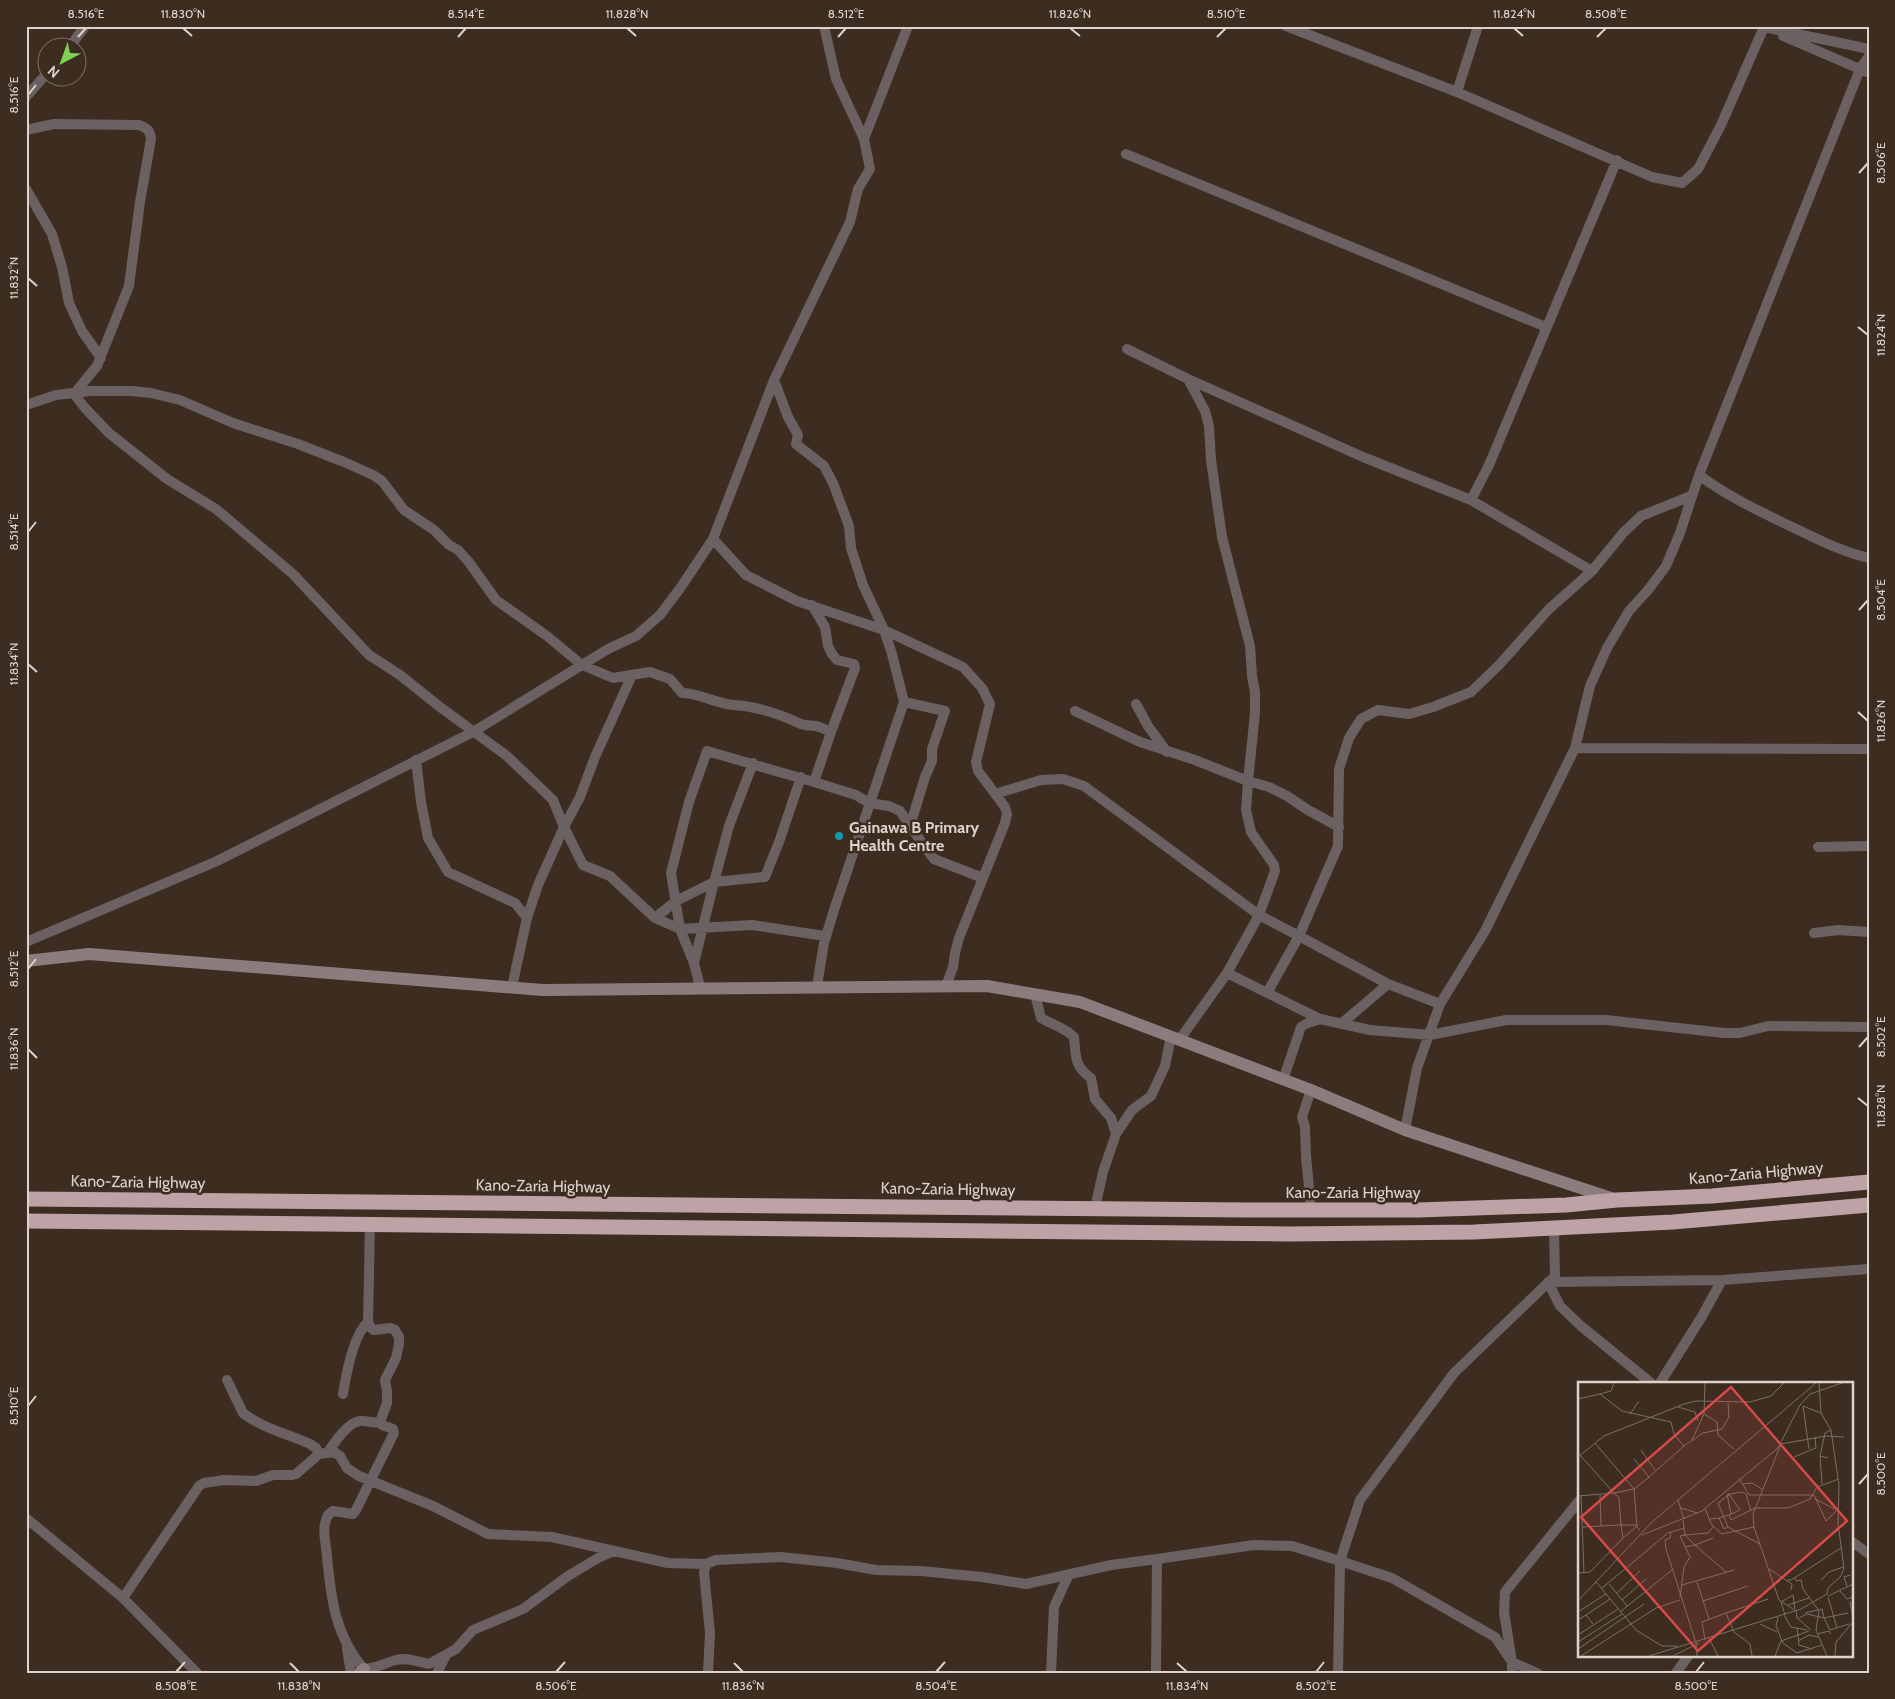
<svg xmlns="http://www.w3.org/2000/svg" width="1895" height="1699" font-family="Cabin,sans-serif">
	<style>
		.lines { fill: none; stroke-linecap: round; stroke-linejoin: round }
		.street { stroke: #6c6162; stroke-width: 10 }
		.secondary { stroke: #8d7c7e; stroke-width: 12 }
		.highway { stroke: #bda3a6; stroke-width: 15 }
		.ticks { fill: none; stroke: #ddd3cb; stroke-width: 2 }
		.culture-dot { fill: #0f9aa8; stroke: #3c2d20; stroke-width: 2 }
		.labels { text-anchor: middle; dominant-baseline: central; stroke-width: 5; stroke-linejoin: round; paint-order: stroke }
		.poi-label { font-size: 16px; font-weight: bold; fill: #ddd3cb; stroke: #3c2d20; text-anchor: start }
		.street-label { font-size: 16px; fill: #ddd3cb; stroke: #3c2d20 }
		.inset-road { fill: none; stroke: #7c6f64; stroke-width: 1 }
		.view { fill: #d74a49; fill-opacity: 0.15; stroke: #d74a49; stroke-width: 2.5 }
		.inset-edge { fill: none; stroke: #ddd3cb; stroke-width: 2.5 }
		.neatline { fill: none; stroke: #ddd3cb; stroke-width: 2 }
		.ticks-label { font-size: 12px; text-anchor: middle; fill: #ddd3cb }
	</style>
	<rect width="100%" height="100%" fill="#3c2d20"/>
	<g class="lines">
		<path class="street" d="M 824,26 L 836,79 L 864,139
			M 1286,26 L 1457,92
			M 1478,26 L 1457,92 L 1652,177 L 1682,183 L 1698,169 L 1721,125 L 1764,27 L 1869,49
			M 1783,36 L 1869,73
			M 69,48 L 85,26
			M 26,97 L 48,72
			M 26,130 L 54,124 L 139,125 C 147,128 150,130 151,139 L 140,202 L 129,286 L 97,366 L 74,394
			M 1126,154 L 1546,327
			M 26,189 L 52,234 L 62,267 L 69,303 L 82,331 L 101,358
			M 1127,349 L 1188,379 L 1363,457 L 1471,500 L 1592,571
			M 1188,379 L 1205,411 L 1209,426 L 1211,460 L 1222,537 L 1250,646 L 1252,676 L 1255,692 L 1255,713 L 1248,781 L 1269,787 L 1287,796 L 1308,810 L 1339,827
			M 774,380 L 788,417 L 798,435 L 796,444 L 824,466 L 833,483 L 849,526 L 851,548 L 863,585 L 884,630 L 892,654 L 904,702 L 945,711 L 932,749 L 932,761 L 925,777 L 910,826 L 934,859 L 983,878 L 959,938 L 955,953 L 953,967 L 946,986
			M 74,394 L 85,408 L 109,433 L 167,479 L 216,509 L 293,574 L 369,655 L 400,675 L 440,707 L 507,756 L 553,800 L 564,827 L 538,885 L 527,918 L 512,987
			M 26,405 L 56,395 L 91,391 L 132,391 L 151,393 L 180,400 L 233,423 L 298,444 L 344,462 L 373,475 L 382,481 L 404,510 L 434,530 L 449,545 L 458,550 L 468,561 L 496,600 L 547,636 L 582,665 L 613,678 L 650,672 L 670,679 L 682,693 C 697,693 708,700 723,703 C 732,706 741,705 750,707 C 768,710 784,716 801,724 C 806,726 811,725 816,726 C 821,727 826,730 831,732 L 814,782 L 856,795 L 869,803 L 889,806 L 900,811 L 910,826
			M 1699,475 C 1727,496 1759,511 1790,526 C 1816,538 1841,552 1869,558
			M 1471,500 L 1489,465 L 1617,160
			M 713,539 L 746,575 L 797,601 L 884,630 L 963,667 L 982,688 L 990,704 L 976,762 L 978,771 L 1005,807 L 1007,814 L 1005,823 L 983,878
			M 812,605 L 825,627 L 828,646 L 832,654 L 837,660 L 854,664 L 855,668 L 831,732
			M 632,675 L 595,757 L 580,797 L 564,827 L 583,865 L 610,876 L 655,918 L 680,929 L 752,925 L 825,936
			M 1136,704 L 1148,726 L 1167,752
			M 1575,748 L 1869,749
			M 416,760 L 421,802 L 428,838 L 448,872 L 515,903 L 527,918
			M 995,794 L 1041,780 L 1063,779 L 1084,786 L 1259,915 L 1275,871 L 1274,865 L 1251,832 L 1246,810 L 1248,781 L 1195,760 L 1140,742 L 1075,711
			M 1818,847 L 1869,846
			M 655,918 L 676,901 L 714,882 L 729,826 L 753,763
			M 1814,933 L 1838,930 L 1869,932
			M 26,942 L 215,862 L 473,732 L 608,649 L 636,636 L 660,615 L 681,587 L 713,539 L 774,380 L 850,222 L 858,189 L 870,169 L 864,139 L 908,26
			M 694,963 L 714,882 L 765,877 L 779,842 L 801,777
			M 1227,973 L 1259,915 L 1299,936 L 1338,846 L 1339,769 L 1349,738 L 1361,719 L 1378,710 L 1409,714 L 1433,707 L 1471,692 L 1499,665 L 1549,609 L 1592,571 L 1623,533 L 1641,516 L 1691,496
			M 817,986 L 824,943 L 834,910 L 904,702
			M 700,987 L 694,963 L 680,929 L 671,873 L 689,802 L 707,751 L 814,782
			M 1267,993 L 1299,936 L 1388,984
			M 1035,994 L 1041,1018 C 1053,1025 1065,1028 1074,1037 C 1076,1057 1074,1066 1091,1078 L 1095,1099 L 1111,1118 L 1116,1134
			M 1341,1024 L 1388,984 L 1440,1004 L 1485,931 L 1575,748 L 1590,686 L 1607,648 L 1629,611 L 1648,590 L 1666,566 L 1680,533 L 1699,475 L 1860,69 L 1869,56
			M 1180,1039 L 1227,973 L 1320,1019 L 1370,1030 L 1430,1035 L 1506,1020 L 1606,1020 L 1724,1033 L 1740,1033 L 1768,1026 L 1869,1027
			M 1283,1080 L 1301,1027 L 1308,1023 L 1320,1019
			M 1311,1090 L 1302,1117 L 1305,1127 L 1306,1156 L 1311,1210
			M 1405,1130 L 1417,1068 L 1440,1004
			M 1095,1208 L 1103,1172 L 1116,1134 L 1132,1110 L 1151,1096 L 1165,1066 L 1171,1036
			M 370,1224 L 368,1322 L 371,1328 L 374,1330 L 390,1328 L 395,1330 L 399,1337 L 399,1344 L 396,1358 L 385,1380 L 387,1391 L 387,1403 L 380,1422 L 382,1425 L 393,1429 L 394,1433 L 356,1510 L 353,1514 L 333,1511 L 328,1515 C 321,1528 326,1542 327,1557 C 331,1598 335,1636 364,1669 C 377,1668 385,1663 396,1660 C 408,1657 418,1662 429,1664 L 456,1649 L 473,1630 L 523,1609 L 568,1576 L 598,1558 L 614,1551
			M 1722,1280 L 1869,1269
			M 227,1380 L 243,1413 C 262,1428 288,1434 310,1444 L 316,1448 L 319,1454
			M 1651,1383 L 1581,1326 L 1560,1306 L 1548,1282 L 1722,1280 L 1701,1318 L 1660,1383
			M 343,1394 C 346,1375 353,1335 368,1322
			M 328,1452 C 334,1443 348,1422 360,1421 C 367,1420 372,1424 380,1422
			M 26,1518 L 123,1598 L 197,1673
			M 1851,1541 L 1869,1554
			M 123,1598 L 199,1486 L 204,1483 L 224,1480 L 256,1481 L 273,1475 L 292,1475 L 296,1474 L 319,1454 L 334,1452 L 340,1456 L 347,1468 L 359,1476 L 433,1506 L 488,1534 L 552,1537 L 668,1563 L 706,1564
			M 347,1649 L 351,1673
			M 437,1673 L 446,1655
			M 708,1673 L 710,1633 L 704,1572 L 706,1564 L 716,1560 L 781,1557 L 837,1563 L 876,1570 L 921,1571 L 982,1577 L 1026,1584 L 1111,1565 L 1157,1559
			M 1051,1673 L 1054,1607 L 1069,1574
			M 1156,1673 L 1157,1559 L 1254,1545 L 1292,1546 L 1340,1561 L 1338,1673
			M 1512,1673 L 1512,1662 L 1495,1637 L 1392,1578 L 1340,1561 L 1360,1500 L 1454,1373 L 1555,1276 L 1554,1228
			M 1537,1673 L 1512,1662 L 1504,1612 L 1505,1592 L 1579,1501
			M 1676,1673 L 1689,1655"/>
		<path class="secondary" d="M 26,961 L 89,954 L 543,990 L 987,986 L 1080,1002 L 1311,1090 L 1405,1130 L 1614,1199
			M 360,1673 L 364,1669"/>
		<path class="highway" d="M 26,1199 L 1247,1210 L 1418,1210 L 1566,1205 L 1617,1200 L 1712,1196 L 1869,1182
			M 26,1221 L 1291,1234 L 1474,1232 L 1673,1222 L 1869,1205"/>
	</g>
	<path class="ticks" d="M 183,28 L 192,36M 627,28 L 636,36M 1070,28 L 1080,36M 1514,28 L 1523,36M 78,37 L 86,28M 458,37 L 466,28M 838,37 L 846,28M 1217,37 L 1226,28M 1597,37 L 1606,28M 28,95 L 36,85M 1859,173 L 1868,163M 28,278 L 37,286M 1858,327 L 1868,335M 28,532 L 36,522M 1859,610 L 1868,600M 28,664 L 37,672M 1858,712 L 1868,721M 28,969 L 36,959M 1859,1047 L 1868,1037M 28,1049 L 37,1058M 1858,1098 L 1868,1106M 28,1406 L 36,1396M 1859,1484 L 1868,1474M 290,1663 L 299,1672M 734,1663 L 743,1672M 1177,1663 L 1187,1672M 176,1672 L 185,1662M 556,1672 L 565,1662M 936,1672 L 945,1662M 1316,1672 L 1324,1662M 1696,1672 L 1704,1662"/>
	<circle class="culture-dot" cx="839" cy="836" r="5"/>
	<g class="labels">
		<g class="poi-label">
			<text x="849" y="827">Gainawa B Primary<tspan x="849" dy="18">Health Centre</tspan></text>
		</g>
		<g class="street-label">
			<text transform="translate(1756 1173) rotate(-5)">Kano-Zaria Highway</text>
			<text transform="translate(138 1182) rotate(1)">Kano-Zaria Highway</text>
			<text transform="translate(543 1186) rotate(1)">Kano-Zaria Highway</text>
			<text transform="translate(948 1189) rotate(1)">Kano-Zaria Highway</text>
			<text x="1353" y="1192">Kano-Zaria Highway</text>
		</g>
	</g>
	<g transform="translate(1578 1382)">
		<rect width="275" height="275" fill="#3c2d20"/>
		<path class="inset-road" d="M 22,12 L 33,9 L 36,1M 0,17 L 22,12 L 44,29 L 93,40 L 96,52 L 106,64 L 71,95M 225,24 L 231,67M 225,24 L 243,31M 100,25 L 117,30 L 120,39M 52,32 L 61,19M 126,32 L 139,40 L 140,53 L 156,67M 114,58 L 126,32 L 127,1M 17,61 L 56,107 L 71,95 L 56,77M 106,64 L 125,51 L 144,47 L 151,35 L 150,21M 63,68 L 77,88M 0,71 L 36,111 L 56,107 L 59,145 L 62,148M 242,74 L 244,102M 0,75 L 26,54 L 106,22 L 118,19 L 172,20 L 193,14 L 206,1M 216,75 L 238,66 L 237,55M 250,76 L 242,74 L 247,51 L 253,48M 161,96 L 171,113 L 236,113M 165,102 L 174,101 L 184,107M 150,111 L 162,128 L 151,133M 149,112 L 153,132M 3,113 L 6,191M 236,113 L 248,139 L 259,128M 0,114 L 36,111 L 41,116 L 43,143 L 23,144M 237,117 L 261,129M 100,118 L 106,137M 140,121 L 152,112 L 164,110 L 168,112 L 173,129M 140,121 L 150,145M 103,126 L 119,131M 127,126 L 131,137 L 141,136 L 146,147 L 150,145 L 182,162M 141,136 L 151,133 L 153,138 L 177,126 L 210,126 L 232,117 L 239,105 L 261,97M 131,137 L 134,143 L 144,152 L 176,145M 43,143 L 56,143 L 59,144 L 45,156 ZM 4,145 L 23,144 L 22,113M 93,150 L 92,156 L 87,158 L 88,167 L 118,261 L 119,274M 64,153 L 124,129 L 200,66 L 222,23 L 232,12 L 264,1M 135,156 L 117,163 L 107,153 L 130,151 L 136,144M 107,165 L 117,163 L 148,190M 191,187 L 214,202 L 213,208M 0,191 L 12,190 L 45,156M 217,196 L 218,199 L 223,198 L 225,207 L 241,229 L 238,248 L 249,274M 209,198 L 213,198 L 263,166M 243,198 L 251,190 L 265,185M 18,200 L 58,248 L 84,264 L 99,264M 119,200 L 131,237M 31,202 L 49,224M 104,203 L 156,188M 269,204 L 266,195 L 272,193M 24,206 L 90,151 L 106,146 L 105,138M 262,209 L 269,217 L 275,215M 39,211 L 62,189M 250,214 L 275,202M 102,215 L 106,185 L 112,175 L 102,154 L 107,153 L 106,146M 250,215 L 259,246M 44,218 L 68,197M 0,219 L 74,140 L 238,1M 125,219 L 170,204M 272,219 L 275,236M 210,223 L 231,216M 218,229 L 201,218 L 176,145 L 175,132 L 203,62 L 248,54 L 266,55M 218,229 L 219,236 L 233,248M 0,230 L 28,212M 42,230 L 94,188M 148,231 L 190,217M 227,231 L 244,227 L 246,236M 8,233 L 32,217M 206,233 L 213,245 L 229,248M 207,233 L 203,220 L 215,213 L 217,227M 200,235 L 198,244 L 205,261 L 219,271 L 244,263M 221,236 L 229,232 L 246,236 L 270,231M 246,236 L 252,248 L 271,242M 0,238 L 8,233 L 15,242M 182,242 L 199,250M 219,246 L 221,263 L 234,267M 239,252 L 251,249 L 253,252M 0,253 L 40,227M 131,256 L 140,274M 127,258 L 124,240 L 148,231 L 156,250 L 172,262 L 174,274M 220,259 L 231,253 L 240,255M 0,260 L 44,232M 0,267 L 66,222M 3,274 L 78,226 L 102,218M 71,274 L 223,227 L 249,212 L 250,206 L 263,194 L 266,186 L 260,142 L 261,103 L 253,48 L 243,31 L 241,1M 95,274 L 121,261M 197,274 L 203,259 L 231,249M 257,274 L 258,260 L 275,240"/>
		<path class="view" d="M 153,5 L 269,139 L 120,269 L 3,135 Z"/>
		<rect width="275" height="275" class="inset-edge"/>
	</g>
	<rect width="1895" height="1699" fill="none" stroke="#3c2d20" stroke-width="55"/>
	<g transform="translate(62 62) rotate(221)"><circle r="24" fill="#3c2d20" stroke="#7c6f64"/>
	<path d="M0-4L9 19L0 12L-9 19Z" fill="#7ed153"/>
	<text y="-8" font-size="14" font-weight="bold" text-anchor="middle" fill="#ddd3cb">N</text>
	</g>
	<rect x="28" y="28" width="1840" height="1644" class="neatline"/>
	<g class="ticks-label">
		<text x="86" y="18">8.516°E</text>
		<text x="183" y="18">11.830°N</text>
		<text x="466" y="18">8.514°E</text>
		<text x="627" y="18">11.828°N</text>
		<text x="846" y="18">8.512°E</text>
		<text x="1070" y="18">11.826°N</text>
		<text x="1226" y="18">8.510°E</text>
		<text x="1514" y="18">11.824°N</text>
		<text x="1606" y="18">8.508°E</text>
		<text transform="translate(14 95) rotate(-90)" y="4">8.516°E</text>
		<text transform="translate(1881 163) rotate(-90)" y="4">8.506°E</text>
		<text transform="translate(14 278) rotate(-90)" y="4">11.832°N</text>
		<text transform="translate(1881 335) rotate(-90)" y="4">11.824°N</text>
		<text transform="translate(14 532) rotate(-90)" y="4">8.514°E</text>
		<text transform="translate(1881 600) rotate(-90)" y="4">8.504°E</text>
		<text transform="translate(14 664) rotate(-90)" y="4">11.834°N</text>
		<text transform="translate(1881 721) rotate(-90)" y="4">11.826°N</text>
		<text transform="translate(14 969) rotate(-90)" y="4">8.512°E</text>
		<text transform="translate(1881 1037) rotate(-90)" y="4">8.502°E</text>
		<text transform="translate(14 1049) rotate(-90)" y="4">11.836°N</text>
		<text transform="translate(1881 1106) rotate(-90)" y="4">11.828°N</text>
		<text transform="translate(14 1406) rotate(-90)" y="4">8.510°E</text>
		<text transform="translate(1881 1474) rotate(-90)" y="4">8.500°E</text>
		<text x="176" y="1690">8.508°E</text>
		<text x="299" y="1690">11.838°N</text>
		<text x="556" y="1690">8.506°E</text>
		<text x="743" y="1690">11.836°N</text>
		<text x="936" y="1690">8.504°E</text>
		<text x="1187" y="1690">11.834°N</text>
		<text x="1316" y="1690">8.502°E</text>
		<text x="1696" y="1690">8.500°E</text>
	</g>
</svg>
